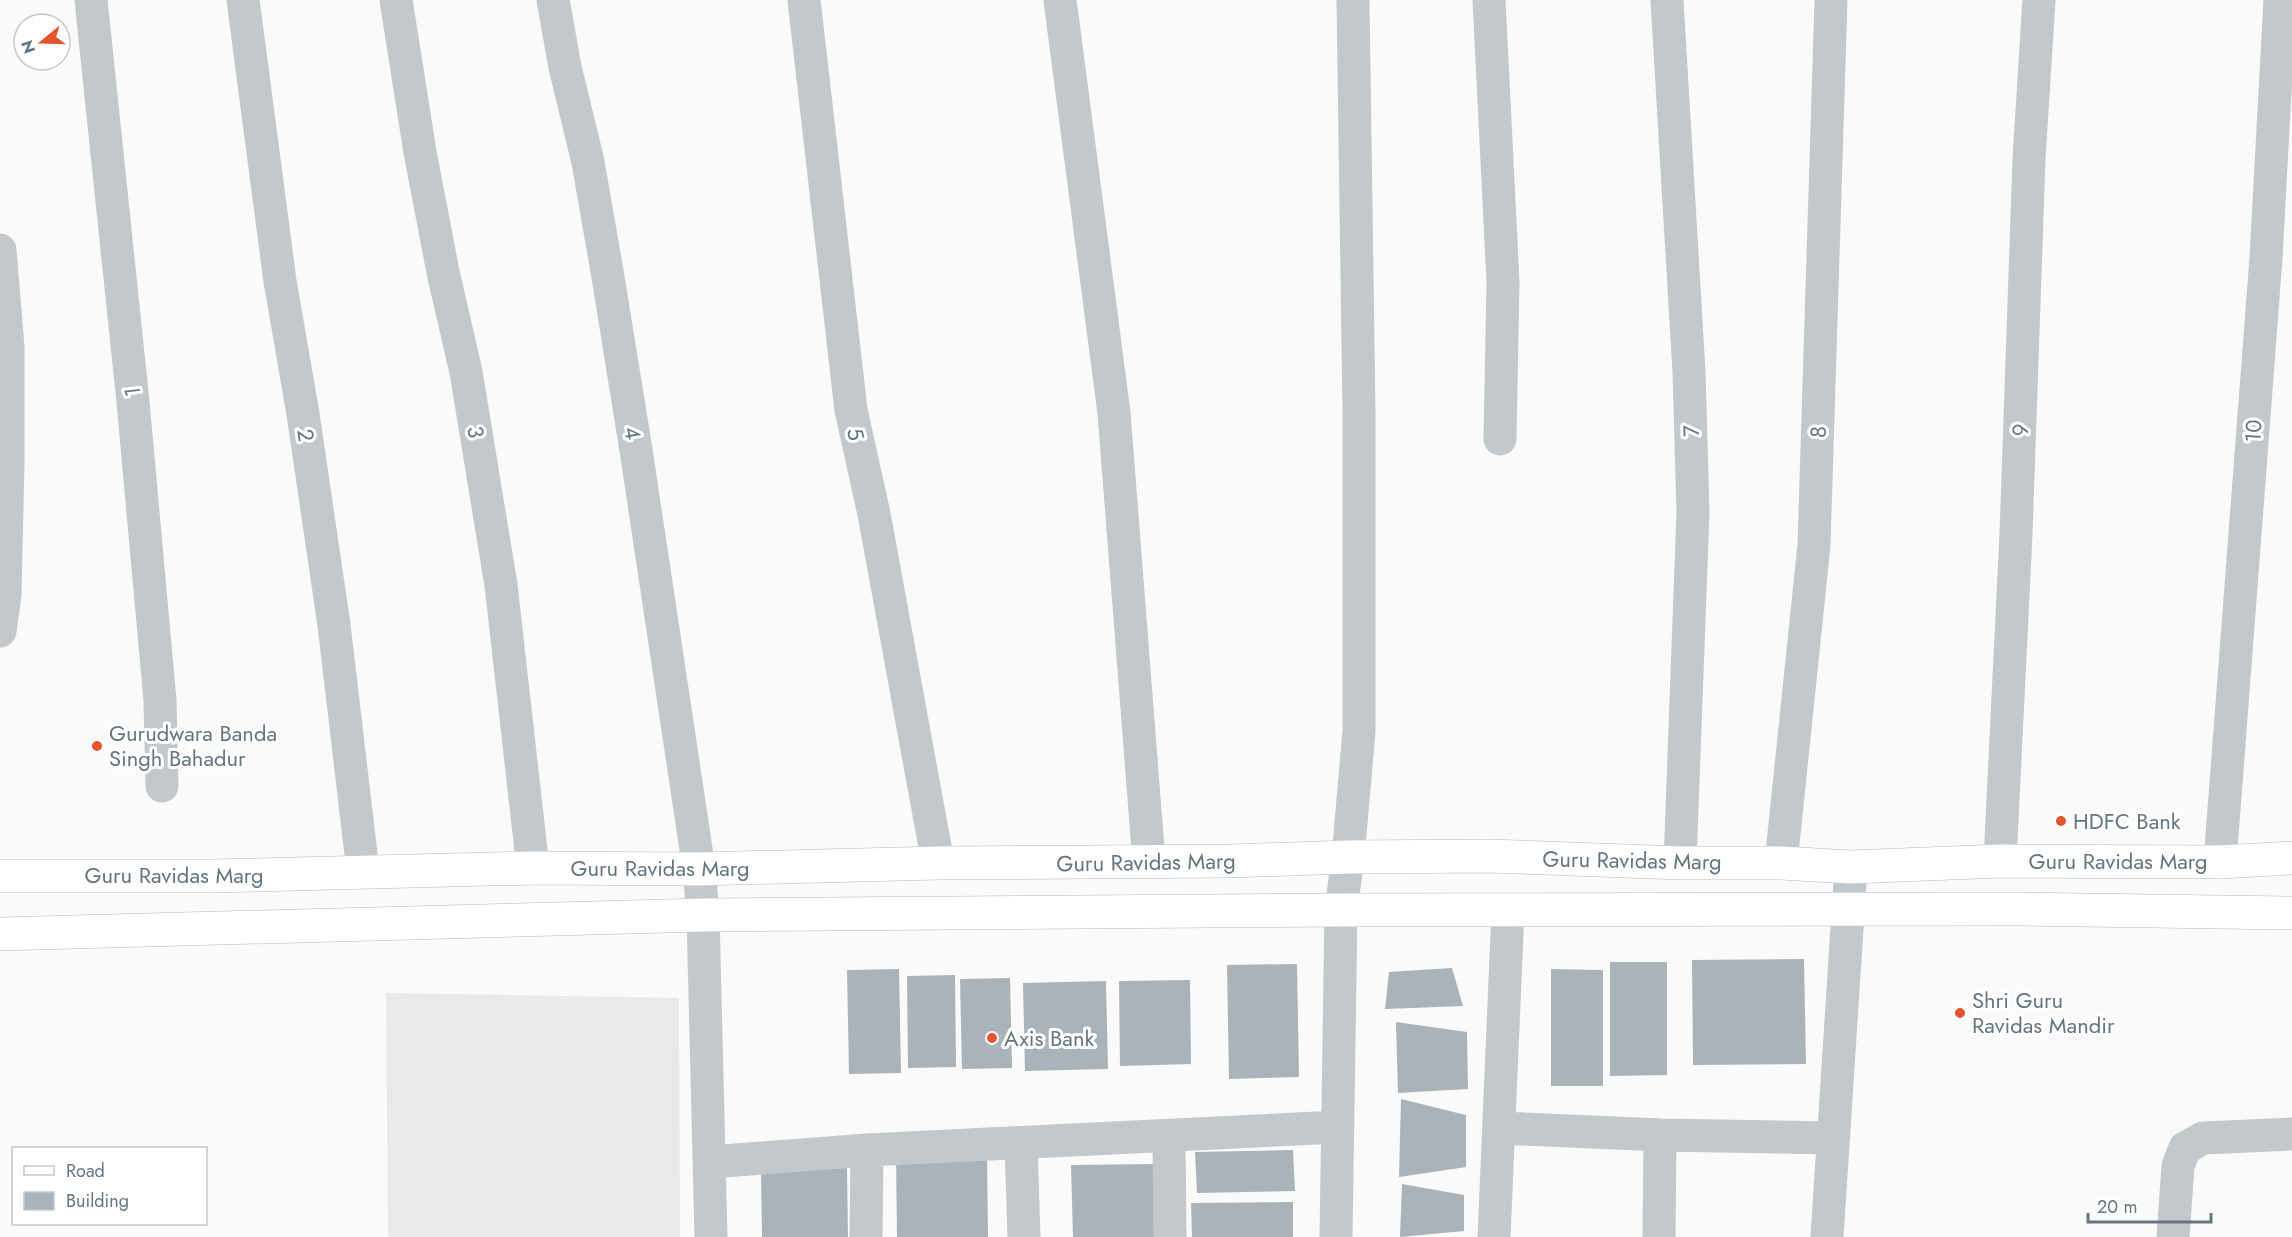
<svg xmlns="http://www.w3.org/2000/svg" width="2292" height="1237" font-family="Jost,sans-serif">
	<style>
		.built { fill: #e8e9e9 }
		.building { fill: #aab3b9 }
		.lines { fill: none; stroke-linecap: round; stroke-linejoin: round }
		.secondary-casing { stroke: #b3babf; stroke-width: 34 }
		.minor { stroke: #c3c8cc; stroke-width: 33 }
		.tertiary { stroke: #c3c8cc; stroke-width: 33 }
		.secondary { stroke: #fff; stroke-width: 33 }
		.poi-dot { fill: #e4572e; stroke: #fff; stroke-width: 2 }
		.labels { text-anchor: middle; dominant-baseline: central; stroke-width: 6; stroke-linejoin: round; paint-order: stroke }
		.street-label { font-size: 22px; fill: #657683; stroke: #fff }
		.poi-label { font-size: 22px; fill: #657683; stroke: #fff; text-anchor: start }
	</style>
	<rect width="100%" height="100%" fill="#fafaf8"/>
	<path class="built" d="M 386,993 L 679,998 L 680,1237 L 388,1237 Z"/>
	<path class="building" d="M 1804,959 L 1806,1064 L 1693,1065 L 1692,960 Z
		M 1610,962 L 1667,962 L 1667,1075 L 1610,1076 Z
		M 1297,964 L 1299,1077 L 1229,1079 L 1227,965 Z
		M 1452,968 L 1463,1006 L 1385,1009 L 1389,972 Z
		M 899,969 L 901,1073 L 849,1074 L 847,970 Z
		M 1551,969 L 1603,970 L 1603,1086 L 1551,1086 Z
		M 955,975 L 956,1067 L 908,1068 L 907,976 Z
		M 1010,978 L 1012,1068 L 962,1069 L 960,979 Z
		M 1190,980 L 1191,1064 L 1120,1066 L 1119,981 Z
		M 1106,981 L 1108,1069 L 1025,1071 L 1023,983 Z
		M 1396,1022 L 1467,1032 L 1468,1089 L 1398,1093 Z
		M 1401,1099 L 1466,1115 L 1466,1167 L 1399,1177 Z
		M 1293,1150 L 1295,1191 L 1197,1193 L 1195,1152 Z
		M 987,1153 L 988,1237 L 897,1237 L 896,1155 Z
		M 1159,1164 L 1160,1237 L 1073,1237 L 1071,1165 Z
		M 847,1168 L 848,1237 L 762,1237 L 761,1170 Z
		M 1402,1184 L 1464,1195 L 1464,1231 L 1400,1237 Z
		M 1293,1202 L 1293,1237 L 1192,1237 L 1191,1203 Z"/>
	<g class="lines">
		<g class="secondary-casing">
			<path id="secondary" d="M 0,876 L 213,876 L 533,868 L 699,869 L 938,863 L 1231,861 L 1348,857 L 1489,856 L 1680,863 L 1781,863 L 1851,867 L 2000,861 L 2220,862 L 2292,858
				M 0,934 L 703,915 L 1341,910 L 2020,909 L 2292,913"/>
		</g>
		<path class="minor" d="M 91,0 L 133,402 L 160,700 L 162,786
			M 243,0 L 280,281 L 303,414 L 334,625 L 363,871
			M 396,0 L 420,152 L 443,272 L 466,372 L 501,585 L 533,868
			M 553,0 L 565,67 L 588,162 L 608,277 L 636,450 L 699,869
			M 804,0 L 851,410 L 874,514 L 938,863
			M 1060,0 L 1114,413 L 1149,862
			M 1489,0 L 1503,282 L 1500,439
			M 1667,0 L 1689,372 L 1693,512 L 1680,863
			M 2000,861 L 2016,534 L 2029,159 L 2039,0
			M 2220,862 L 2266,258 L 2280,0
			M 1781,863 L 1814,545 L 1831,0
			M 1500,1128 L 1660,1135 L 1832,1138
			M 1169,1136 L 1170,1237
			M 1021,1143 L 1024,1237
			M 710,1162 L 867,1150 L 1338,1127
			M 866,1237 L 867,1150
			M 1336,1237 L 1341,910 L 1348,857 L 1359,731 L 1359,413 L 1353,0
			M 1494,1237 L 1508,910
			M 1659,1237 L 1660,1135
			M 1827,1237 L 1851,867
			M 2173,1237 L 2178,1166 L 2185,1148 L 2203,1138 L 2292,1134"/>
		<path class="tertiary" d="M 0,250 L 8,347 L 8,462 L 5,595 L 0,631
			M 699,869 L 703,915 L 711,1237"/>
		<use href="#secondary" class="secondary"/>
	</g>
	<g class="poi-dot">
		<circle cx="97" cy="746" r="6"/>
		<circle cx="2061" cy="821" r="6"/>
		<circle cx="1960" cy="1013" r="6"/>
		<circle cx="992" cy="1038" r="6"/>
	</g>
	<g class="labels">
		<g class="street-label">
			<text transform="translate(132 392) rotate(-96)">1</text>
			<text transform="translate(2020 430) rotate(-88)">9</text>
			<text transform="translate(1691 431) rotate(-91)">7</text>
			<text transform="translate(2253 431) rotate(-86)">10</text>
			<text transform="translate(476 432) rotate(81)">3</text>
			<text transform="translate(1818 432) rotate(-88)">8</text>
			<text transform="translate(633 433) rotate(80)">4</text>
			<text transform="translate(856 434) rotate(77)">5</text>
			<text transform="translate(306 435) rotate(82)">2</text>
			<text transform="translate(1632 860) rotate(1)">Guru Ravidas Marg</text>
			<text x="2118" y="861">Guru Ravidas Marg</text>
			<text transform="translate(1146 862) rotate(-1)">Guru Ravidas Marg</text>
			<text x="660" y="868">Guru Ravidas Marg</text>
			<text x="174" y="875">Guru Ravidas Marg</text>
		</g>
		<g class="poi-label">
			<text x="109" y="733">Gurudwara Banda<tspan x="109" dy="25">Singh Bahadur</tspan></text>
			<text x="2073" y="821">HDFC Bank</text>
			<text x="1972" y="1000">Shri Guru<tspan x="1972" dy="25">Ravidas Mandir</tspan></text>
			<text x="1004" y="1038">Axis Bank</text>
		</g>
	</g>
	<rect x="12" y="1147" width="195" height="78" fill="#ffffff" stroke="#c1c8cd" stroke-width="1.5"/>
	<rect x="24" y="1166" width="30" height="9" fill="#ffffff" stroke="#c1c8cd" stroke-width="1.5"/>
	<text x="66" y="1177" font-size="18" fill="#657683">Road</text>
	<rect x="24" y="1192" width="30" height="18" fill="#aab3b9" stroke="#c1c8cd" stroke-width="1.5"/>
	<text x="66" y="1207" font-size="18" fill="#657683">Building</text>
	<g transform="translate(42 42) rotate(251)"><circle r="28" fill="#ffffff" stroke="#c1c8cd" stroke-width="1.5"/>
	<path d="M0-4.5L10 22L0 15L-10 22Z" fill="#e4572e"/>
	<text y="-9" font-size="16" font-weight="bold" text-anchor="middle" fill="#657683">N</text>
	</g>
	<path d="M2088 1213v9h123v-9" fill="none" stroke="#657683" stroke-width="3"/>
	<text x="2097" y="1213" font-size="18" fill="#657683" stroke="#ffffff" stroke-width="4.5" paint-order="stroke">20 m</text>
</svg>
